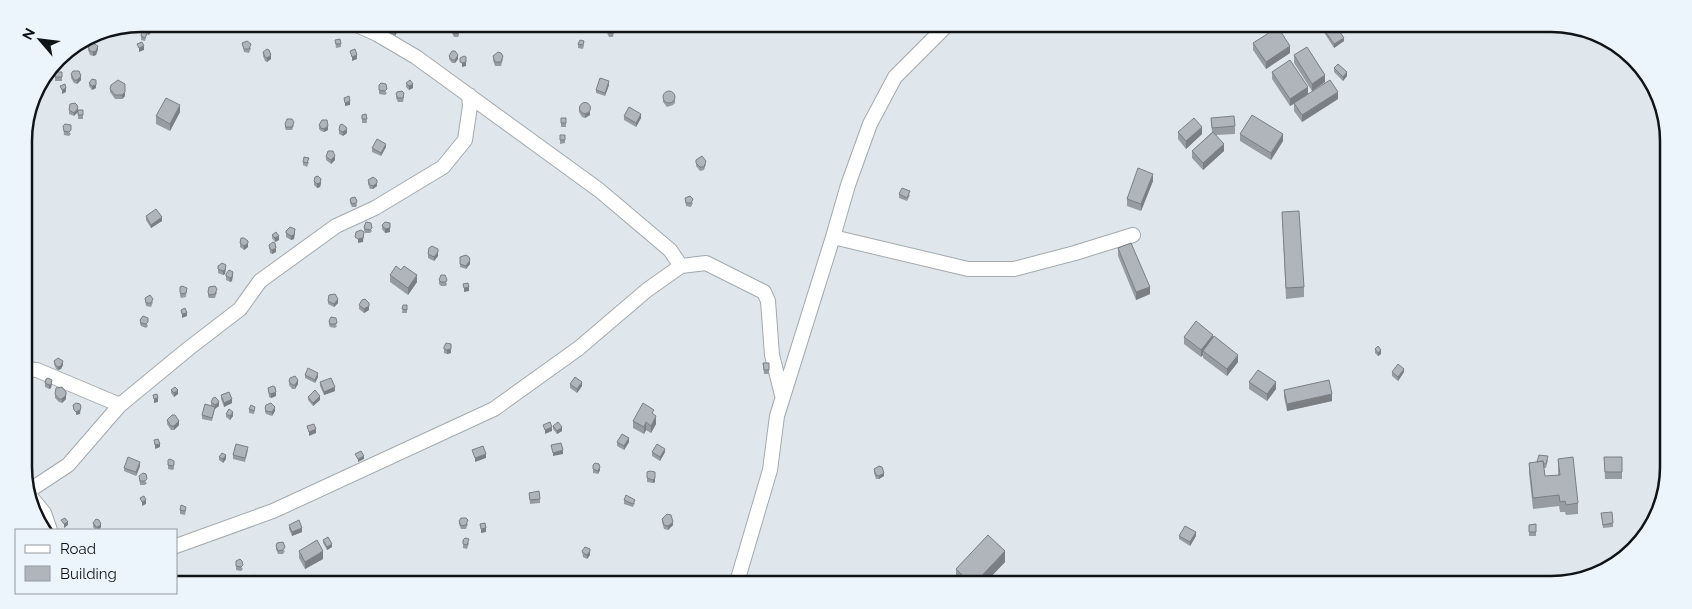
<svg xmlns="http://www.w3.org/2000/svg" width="1692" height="609" font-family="Raleway,sans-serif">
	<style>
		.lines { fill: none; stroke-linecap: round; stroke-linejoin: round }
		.street-casing { stroke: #a2aaaf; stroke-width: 16 }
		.street { stroke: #fff; stroke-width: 14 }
		.wall { fill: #979ca2 }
		.shaded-wall { fill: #7b7f84 }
		.building { fill: #b0b5bc; stroke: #7b7f84 }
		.rim { fill: none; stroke: #111416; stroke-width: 2.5 }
	</style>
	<rect width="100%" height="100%" fill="#dfe7ed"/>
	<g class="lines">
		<g class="street-casing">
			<path id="street" d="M 357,25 L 377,34 L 416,57 L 599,190 L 670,250 L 681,266 L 706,263 L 764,292 L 768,301 L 772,355 L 782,395
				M 833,237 L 968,269 L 1014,269 L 1075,253 L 1133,235
				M 25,369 L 37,370 L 120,405
				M 26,491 L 44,513 L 50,530
				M 27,492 L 68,465 L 120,405 L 188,349 L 240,309 L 260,281 L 336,226 L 375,208 L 443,167 L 465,140 L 470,106 L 469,95
				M 176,546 L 273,511 L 494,409 L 579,348 L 647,290 L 681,266
				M 737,582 L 770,470 L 777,416 L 833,237 L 848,185 L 870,124 L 895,77 L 945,27"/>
		</g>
		<use href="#street" class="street"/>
	</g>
	<path class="wall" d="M 151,24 L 159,24 L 158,25 L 152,25 Z
		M 162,24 L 178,24 L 178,26 L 174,32 L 166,32 L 162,26 Z
		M 456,25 L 462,25 L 462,30 L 459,30 L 459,35 L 458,37 L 454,37 L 452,33 L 452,29 L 456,27 Z
		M 132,26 L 132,31 L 128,33 L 125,30 L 125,27 Z
		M 144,28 L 151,29 L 150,34 L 148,35 L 147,34 L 145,41 L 141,40 L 141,36 L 144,32 Z
		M 386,28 L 398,30 L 395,36 L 386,32 Z
		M 607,30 L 614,32 L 613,37 L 609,37 L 607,33 Z
		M 1325,31 L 1344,41 L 1334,48 L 1325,34 Z
		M 335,40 L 341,44 L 341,47 L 336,48 Z
		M 242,43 L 251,48 L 249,53 L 244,52 Z
		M 1253,43 L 1290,53 L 1266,69 L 1253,50 Z
		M 578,44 L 584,45 L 583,49 L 578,48 Z
		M 88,46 L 98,49 L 96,55 L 93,56 L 90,55 L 88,50 Z
		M 263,52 L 271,59 L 267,62 L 265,61 L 263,56 Z
		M 1294,55 L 1325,82 L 1312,91 L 1294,63 Z
		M 449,56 L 458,59 L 455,63 L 452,63 L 449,59 Z
		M 493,56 L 503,59 L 501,66 L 495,66 L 493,60 Z
		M 1334,68 L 1347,76 L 1343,81 L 1334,72 Z
		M 55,72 L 62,72 L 62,81 L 55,81 Z
		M 1272,72 L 1308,94 L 1338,99 L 1302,122 L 1294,111 L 1294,104 L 1290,106 L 1272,79 Z
		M 71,74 L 81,80 L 77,84 L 74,83 L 71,78 Z
		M 89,83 L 96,88 L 92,90 L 89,86 Z
		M 406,83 L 413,88 L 409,90 L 406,87 Z
		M 379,85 L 387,93 L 385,95 L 379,94 Z
		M 609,85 L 605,96 L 596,93 L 596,90 Z
		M 110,89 L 125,96 L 122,99 L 115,99 L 110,92 Z
		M 396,94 L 404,97 L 403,102 L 398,102 L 396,98 Z
		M 663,95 L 675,96 L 675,103 L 673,105 L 667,107 L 663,102 Z
		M 75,103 L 74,116 L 69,114 L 69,110 Z
		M 590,106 L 590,115 L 585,118 L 582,117 L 579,112 L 579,108 Z
		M 78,110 L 83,110 L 83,119 L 78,119 Z
		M 180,112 L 170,131 L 156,124 L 156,116 Z
		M 366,114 L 367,123 L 362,123 L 362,115 Z
		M 624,116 L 641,118 L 636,127 L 624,120 Z
		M 561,118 L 566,118 L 566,127 L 561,127 Z
		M 1211,118 L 1235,126 L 1235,134 L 1216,135 L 1224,151 L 1203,170 L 1192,158 L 1192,151 L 1212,132 Z
		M 285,124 L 294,125 L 292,130 L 286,130 L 285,128 Z
		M 319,125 L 328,130 L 324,132 L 321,131 L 319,129 Z
		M 63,126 L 71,134 L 69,136 L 64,135 Z
		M 339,130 L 347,133 L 343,136 L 339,134 Z
		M 1178,132 L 1202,134 L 1186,149 L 1178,139 Z
		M 1240,134 L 1283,141 L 1271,160 L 1240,141 Z
		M 560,135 L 565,135 L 565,143 L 560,144 Z
		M 386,147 L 381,156 L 372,152 L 372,148 Z
		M 326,157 L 335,160 L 331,164 L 326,160 Z
		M 303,162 L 309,162 L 307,167 L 303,165 Z
		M 696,163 L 706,164 L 704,170 L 700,171 L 696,166 Z
		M 368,180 L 377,186 L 373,189 L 370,189 L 368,184 Z
		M 314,181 L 321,183 L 320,187 L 317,188 L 314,185 Z
		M 1153,181 L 1141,211 L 1127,206 L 1127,199 Z
		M 899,194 L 910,195 L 907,201 L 899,198 Z
		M 355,197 L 357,205 L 356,207 L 352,207 L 350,203 L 350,200 Z
		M 685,198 L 693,203 L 691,207 L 686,206 Z
		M 1282,212 L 1304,287 L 1304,297 L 1286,299 Z
		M 146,216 L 162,221 L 151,228 L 146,220 Z
		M 366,222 L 372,231 L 370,233 L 365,233 L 364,231 L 364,227 Z
		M 390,223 L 390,232 L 385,233 L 382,229 L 382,225 Z
		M 286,231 L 295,233 L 294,239 L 291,240 L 286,237 Z
		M 272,235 L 279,240 L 275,242 L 272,238 Z
		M 240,243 L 248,247 L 244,250 L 240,247 Z
		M 269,245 L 276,252 L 272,254 L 270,253 Z
		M 1118,248 L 1150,294 L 1136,300 L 1118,256 Z
		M 428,254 L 438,256 L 434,261 L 428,258 Z
		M 460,257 L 470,264 L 466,269 L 460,267 Z
		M 218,266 L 226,269 L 225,274 L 223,275 L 218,273 Z
		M 226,274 L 233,276 L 232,281 L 230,282 L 226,280 Z
		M 390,275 L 417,282 L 408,295 L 390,282 Z
		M 441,275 L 447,284 L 446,286 L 441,286 L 439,284 L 439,280 Z
		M 180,287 L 187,288 L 186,297 L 181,298 L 180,296 Z
		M 208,292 L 217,292 L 215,298 L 209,298 L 208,296 Z
		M 145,298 L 153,302 L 151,307 L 146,306 Z
		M 328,301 L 338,303 L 334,307 L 328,304 Z
		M 359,305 L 369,307 L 369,310 L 364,313 L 359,309 Z
		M 403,305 L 407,305 L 407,313 L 402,313 Z
		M 143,316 L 148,326 L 146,328 L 141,326 L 140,324 L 140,320 Z
		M 331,317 L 337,326 L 335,328 L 330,327 L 329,325 L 329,321 Z
		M 1184,337 L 1213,338 L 1238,362 L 1227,376 L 1203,358 L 1203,355 L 1201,357 L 1184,344 Z
		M 444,347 L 451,353 L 447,354 L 444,353 Z
		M 1375,349 L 1381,354 L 1378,356 L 1375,353 Z
		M 54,361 L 63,365 L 61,369 L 58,370 L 56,369 L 54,364 Z
		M 763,363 L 769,363 L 769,374 L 764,374 Z
		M 1392,372 L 1404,372 L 1398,381 L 1392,376 Z
		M 305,375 L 318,377 L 315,383 L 305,378 Z
		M 289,381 L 298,384 L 295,389 L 292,389 L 289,385 Z
		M 320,382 L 335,391 L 324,395 L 320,386 Z
		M 1249,382 L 1276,389 L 1267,401 L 1249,389 Z
		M 45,383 L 52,384 L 51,388 L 49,389 L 45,387 Z
		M 570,384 L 582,386 L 577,393 L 570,388 Z
		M 268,388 L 276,396 L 271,398 L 269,397 Z
		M 171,390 L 178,394 L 174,397 L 171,393 Z
		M 1284,390 L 1332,401 L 1287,411 L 1284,397 Z
		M 66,392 L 66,399 L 62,403 L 59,402 L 55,398 L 55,394 Z
		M 221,395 L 232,403 L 224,407 L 221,399 Z
		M 308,397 L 320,400 L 313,406 L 308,400 Z
		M 211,402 L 219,406 L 215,408 L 212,421 L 202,419 L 202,415 L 211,406 Z
		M 265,408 L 275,411 L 272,416 L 266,414 L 265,412 Z
		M 249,409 L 255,410 L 254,414 L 249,413 Z
		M 226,414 L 233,416 L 230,420 L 226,417 Z
		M 167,420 L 179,425 L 174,430 L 171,430 L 167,424 Z
		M 633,421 L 656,424 L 651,433 L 646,430 L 644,434 L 633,428 Z
		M 553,426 L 562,431 L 557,434 L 553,429 Z
		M 617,442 L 629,442 L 624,450 L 617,446 Z
		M 248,450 L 245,462 L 233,459 L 233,455 Z
		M 652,452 L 665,452 L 660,461 L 652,456 Z
		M 219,457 L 226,459 L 223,463 L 219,460 Z
		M 1604,457 L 1622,457 L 1622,479 L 1605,479 Z
		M 1558,459 L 1578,503 L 1578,514 L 1566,515 L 1565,512 L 1560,512 L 1559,506 L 1533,509 L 1529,473 L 1529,463 L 1548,460 L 1546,468 L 1544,468 L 1545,476 L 1558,475 Z
		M 168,460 L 174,461 L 174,469 L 172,470 L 168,469 Z
		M 593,465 L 600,470 L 598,474 L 593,473 Z
		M 140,466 L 136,476 L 124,471 L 124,468 Z
		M 874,469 L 884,476 L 879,479 L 876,479 L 874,473 Z
		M 647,472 L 655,482 L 653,483 L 647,482 Z
		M 139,476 L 147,483 L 145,485 L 140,485 Z
		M 529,493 L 540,499 L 540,503 L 530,504 Z
		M 624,500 L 635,503 L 633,507 L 624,504 Z
		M 180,510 L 186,510 L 185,515 L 180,514 Z
		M 1601,513 L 1613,523 L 1613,527 L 1603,528 Z
		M 662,519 L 673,525 L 668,530 L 664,529 L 662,522 Z
		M 459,521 L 468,524 L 466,529 L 461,529 L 459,524 Z
		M 93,523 L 101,527 L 99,530 L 96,530 L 93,527 Z
		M 1536,524 L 1536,536 L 1529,536 L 1529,525 Z
		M 289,525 L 302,532 L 292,536 L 289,529 Z
		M 1179,536 L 1196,536 L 1190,546 L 1179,539 Z
		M 323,540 L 332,547 L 327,550 L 323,543 Z
		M 463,540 L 469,543 L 467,549 L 463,548 Z
		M 276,546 L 285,551 L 283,554 L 278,554 L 276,549 Z
		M 299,551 L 323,559 L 305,569 L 299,558 Z
		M 582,551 L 590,555 L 587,559 L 583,557 Z
		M 236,561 L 243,569 L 241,571 L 236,570 Z
		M 1005,562 L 985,583 L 959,583 L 956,580 L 956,569 Z"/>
	<path class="shaded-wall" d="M 177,24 L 178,24 L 178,26 L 174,32 L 174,28 Z
		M 151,25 L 150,34 L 148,35 L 148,31 Z
		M 132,27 L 132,31 L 128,33 L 128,29 Z
		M 398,27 L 398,30 L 395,36 L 395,33 Z
		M 1344,38 L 1344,41 L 1334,48 L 1334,44 Z
		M 98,46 L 98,49 L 96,55 L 93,56 L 93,52 Z
		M 144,46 L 144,50 L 139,52 L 139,48 Z
		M 1290,46 L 1290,53 L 1266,69 L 1266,62 Z
		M 271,55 L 271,59 L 267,62 L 267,58 Z
		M 357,55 L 357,59 L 352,61 L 352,57 Z
		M 458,55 L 458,59 L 455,63 L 455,60 Z
		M 466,62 L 466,66 L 462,67 L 462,63 Z
		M 1347,72 L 1347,76 L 1343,81 L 1343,77 Z
		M 1325,75 L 1325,82 L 1312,91 L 1312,84 Z
		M 81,76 L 81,80 L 77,84 L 77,80 Z
		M 609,81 L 609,85 L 605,96 L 605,93 Z
		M 413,84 L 413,88 L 409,90 L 409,86 Z
		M 96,85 L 96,88 L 92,90 L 92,86 Z
		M 1308,87 L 1308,94 L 1290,106 L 1290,99 Z
		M 66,88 L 66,92 L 62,94 L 62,90 Z
		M 125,92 L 125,96 L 122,99 L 122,95 Z
		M 1338,92 L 1338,99 L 1302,122 L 1302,115 Z
		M 350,101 L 350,105 L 345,106 L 345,103 Z
		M 180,105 L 180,112 L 170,131 L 170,124 Z
		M 78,108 L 78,112 L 74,116 L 74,113 Z
		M 590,112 L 590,115 L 585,118 L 585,114 Z
		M 641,114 L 641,118 L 636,127 L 636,123 Z
		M 328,126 L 328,130 L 324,132 L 324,129 Z
		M 1202,127 L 1202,134 L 1186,149 L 1186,141 Z
		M 347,129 L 347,133 L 343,136 L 343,132 Z
		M 1283,134 L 1283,141 L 1271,160 L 1271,153 Z
		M 386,144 L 386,147 L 381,156 L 381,153 Z
		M 1224,144 L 1224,151 L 1203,170 L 1203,163 Z
		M 31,151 L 31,155 L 26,157 L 26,153 Z
		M 335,156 L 335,160 L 331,164 L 331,160 Z
		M 1153,174 L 1153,181 L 1141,211 L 1141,204 Z
		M 321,179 L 321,183 L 320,187 L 317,188 L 317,184 Z
		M 377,183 L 377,186 L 373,189 L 373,186 Z
		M 162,217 L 162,221 L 151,228 L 151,225 Z
		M 390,228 L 390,232 L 385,233 L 385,229 Z
		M 295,229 L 294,239 L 291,240 L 291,236 Z
		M 364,232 L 363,242 L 358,243 L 358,239 Z
		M 279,236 L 279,240 L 275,242 L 275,238 Z
		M 248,243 L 248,247 L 244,250 L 244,246 Z
		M 276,248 L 276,252 L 272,254 L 272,250 Z
		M 438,252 L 438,256 L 434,261 L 434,257 Z
		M 470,260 L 470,264 L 466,269 L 466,266 Z
		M 226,265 L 225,274 L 223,275 L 223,271 Z
		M 233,272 L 232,281 L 230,282 L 230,278 Z
		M 417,275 L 417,282 L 408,295 L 408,288 Z
		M 469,287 L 469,291 L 464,292 L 464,288 Z
		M 1150,287 L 1150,294 L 1136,300 L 1136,292 Z
		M 338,299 L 338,303 L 334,307 L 334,304 Z
		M 369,303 L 369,310 L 364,313 L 364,309 Z
		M 187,313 L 187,316 L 182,318 L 182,314 Z
		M 1213,335 L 1213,342 L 1203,351 L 1203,355 L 1201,357 L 1201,350 Z
		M 451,349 L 451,353 L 447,354 L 447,350 Z
		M 1381,350 L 1381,354 L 1378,356 L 1378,353 Z
		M 1238,355 L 1238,362 L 1227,376 L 1227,369 Z
		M 63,361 L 63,365 L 61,369 L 58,370 L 58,367 Z
		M 1404,369 L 1404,372 L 1398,381 L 1398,377 Z
		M 318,373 L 318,377 L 315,383 L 315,380 Z
		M 52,380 L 51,388 L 49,389 L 49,385 Z
		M 298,380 L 298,384 L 295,389 L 295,385 Z
		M 582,382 L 582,386 L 577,393 L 577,389 Z
		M 1276,382 L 1276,389 L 1267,401 L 1267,394 Z
		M 335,387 L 335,391 L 324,395 L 324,392 Z
		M 178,390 L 178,394 L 174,397 L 174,393 Z
		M 276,392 L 276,396 L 271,398 L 271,394 Z
		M 1332,394 L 1332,401 L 1287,411 L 1287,404 Z
		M 66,395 L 66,399 L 62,403 L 62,399 Z
		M 320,396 L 320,400 L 313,406 L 313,403 Z
		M 158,398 L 158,402 L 154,403 L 154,399 Z
		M 232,399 L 232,403 L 224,407 L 224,403 Z
		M 219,402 L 219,406 L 215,409 L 215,405 Z
		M 81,407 L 80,414 L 76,415 L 76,412 Z
		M 275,407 L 275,411 L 272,416 L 272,412 Z
		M 233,412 L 233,416 L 230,420 L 230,416 Z
		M 656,416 L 656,424 L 651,433 L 651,426 Z
		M 179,421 L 179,425 L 174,430 L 174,426 Z
		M 646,422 L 646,430 L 644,434 L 644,427 Z
		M 552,427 L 552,431 L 545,434 L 545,430 Z
		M 562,427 L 562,431 L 557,434 L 557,431 Z
		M 316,429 L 316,433 L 309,436 L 309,432 Z
		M 629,438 L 629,442 L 624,450 L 624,446 Z
		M 160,444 L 160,447 L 155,449 L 155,445 Z
		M 665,449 L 665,452 L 660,461 L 660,457 Z
		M 563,450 L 563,454 L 553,456 L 553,453 Z
		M 486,454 L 486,458 L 475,462 L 475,458 Z
		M 226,455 L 226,459 L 223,463 L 223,459 Z
		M 364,456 L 364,459 L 358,462 L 358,459 Z
		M 140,462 L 140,466 L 136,476 L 136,472 Z
		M 600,467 L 600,470 L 598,474 L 598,471 Z
		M 884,473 L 884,476 L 879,479 L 879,476 Z
		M 655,478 L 655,482 L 653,483 L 653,480 Z
		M 146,500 L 146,504 L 142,506 L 142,502 Z
		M 68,522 L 68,525 L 64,528 L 64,524 Z
		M 673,522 L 673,525 L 668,530 L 668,526 Z
		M 101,524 L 101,527 L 98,530 L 98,527 Z
		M 302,528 L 302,532 L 292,536 L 292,532 Z
		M 486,528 L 486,532 L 481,533 L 481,529 Z
		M 1196,532 L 1196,536 L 1190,546 L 1190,542 Z
		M 332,544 L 332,547 L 327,550 L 327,547 Z
		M 323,551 L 323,559 L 305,569 L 305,562 Z
		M 590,551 L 590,555 L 587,559 L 587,555 Z
		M 1005,551 L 1005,562 L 985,583 L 975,583 Z"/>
	<path class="building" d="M 145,24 L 149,24 L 151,25 L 150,30 L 148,31 L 144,28 Z
		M 163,24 L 177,24 L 174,28 L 166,28 Z
		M 387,25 L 395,25 L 398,27 L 395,33 L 386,28 Z
		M 132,26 L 132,27 L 128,29 L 125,27 Z
		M 454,27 L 458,27 L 459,31 L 458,33 L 454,34 L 452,29 Z
		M 612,27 L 614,29 L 613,33 L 609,33 L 607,30 Z
		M 1275,29 L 1279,29 L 1290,46 L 1266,62 L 1253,43 Z
		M 1328,29 L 1338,29 L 1344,38 L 1334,44 L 1325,31 Z
		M 142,32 L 147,33 L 145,38 L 141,36 Z
		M 340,39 L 341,44 L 336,44 L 335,40 Z
		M 580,40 L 584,41 L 583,45 L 578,44 Z
		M 247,41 L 251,44 L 249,49 L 244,49 L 242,43 Z
		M 142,42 L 144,46 L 139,48 L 137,44 Z
		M 93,43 L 98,46 L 96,51 L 93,52 L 90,51 L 88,46 Z
		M 1307,47 L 1325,75 L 1312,84 L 1294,55 Z
		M 267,49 L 269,50 L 271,55 L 267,58 L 265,57 L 263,52 Z
		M 355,49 L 357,55 L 352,57 L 350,51 Z
		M 452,51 L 455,51 L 458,55 L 455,60 L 452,60 L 449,56 Z
		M 498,52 L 501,53 L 503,56 L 501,62 L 495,62 L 493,56 Z
		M 464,56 L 466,57 L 466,62 L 462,63 L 460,62 L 460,58 Z
		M 1290,60 L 1308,87 L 1290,99 L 1272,72 Z
		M 1338,64 L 1347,72 L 1343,77 L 1334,68 Z
		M 73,71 L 79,71 L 81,76 L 77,80 L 74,80 L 71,74 Z
		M 55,72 L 62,72 L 62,77 L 55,77 Z
		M 600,78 L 609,81 L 605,93 L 596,90 Z
		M 92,79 L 96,80 L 96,85 L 92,86 L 89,83 Z
		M 118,80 L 125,84 L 125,92 L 122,95 L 115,95 L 110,89 L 111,85 Z
		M 410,80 L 413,84 L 409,86 L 406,83 Z
		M 1330,80 L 1338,92 L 1302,115 L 1294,103 Z
		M 381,83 L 386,84 L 387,89 L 385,91 L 379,90 L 379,85 Z
		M 65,84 L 66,88 L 62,90 L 60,86 Z
		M 402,91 L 404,93 L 403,98 L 398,98 L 396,94 L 397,92 Z
		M663 97a6 6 0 1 1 12 0a6 6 0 1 1-12 0Z
		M 349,96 L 350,101 L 345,103 L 344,98 Z
		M 166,98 L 180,105 L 170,124 L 156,116 Z
		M579.5 108a5.5 5.5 0 1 1 11 0a5.5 5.5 0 1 1-11 0Z
		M 75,103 L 77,105 L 78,108 L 74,113 L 69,110 L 70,104 Z
		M 629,107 L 641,114 L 636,123 L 624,116 Z
		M 78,110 L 83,110 L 83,115 L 78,115 Z
		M 366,114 L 367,119 L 362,119 L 362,115 Z
		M 1252,115 L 1283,134 L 1271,153 L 1240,134 Z
		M 1234,116 L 1235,126 L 1212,128 L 1211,118 Z
		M 561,118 L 566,118 L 566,123 L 561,123 Z
		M 1194,118 L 1202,127 L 1186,141 L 1178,132 Z
		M 287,119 L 292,119 L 294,122 L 292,127 L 286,127 L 285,124 Z
		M 322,120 L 327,120 L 328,126 L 324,129 L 321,128 L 319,125 Z
		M 65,124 L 71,125 L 71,130 L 69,132 L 64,131 L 63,126 Z
		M 342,124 L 346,127 L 347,129 L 343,132 L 339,130 L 340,125 Z
		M 1213,132 L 1224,144 L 1203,163 L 1192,151 Z
		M 560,135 L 565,135 L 565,140 L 560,140 Z
		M 377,139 L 386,144 L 381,153 L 372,148 Z
		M 28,147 L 31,151 L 26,153 L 24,149 Z
		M 328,151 L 333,151 L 335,156 L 331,160 L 326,157 Z
		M 702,156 L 706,161 L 704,167 L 700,167 L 696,163 L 696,160 Z
		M 304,157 L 309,158 L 307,163 L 303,162 Z
		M 1138,168 L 1153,174 L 1141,204 L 1127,199 Z
		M 318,176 L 321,179 L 320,183 L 317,184 L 314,181 L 315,177 Z
		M 373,177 L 377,180 L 377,183 L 373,186 L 370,185 L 368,180 Z
		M 902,188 L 910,191 L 907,198 L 899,194 Z
		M 690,196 L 693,199 L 691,203 L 686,203 L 685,198 Z
		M 355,197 L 357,201 L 356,203 L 352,204 L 350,200 L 351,198 Z
		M 156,209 L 162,217 L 151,225 L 146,216 Z
		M 1299,211 L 1304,287 L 1286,288 L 1282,212 Z
		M 366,222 L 371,223 L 372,228 L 370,230 L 365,229 L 364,227 Z
		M 385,222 L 390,223 L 390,228 L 385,229 L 382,225 Z
		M 290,227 L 295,229 L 294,235 L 291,236 L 286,233 L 286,231 Z
		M 361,230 L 364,232 L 363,238 L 358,239 L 355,237 L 356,232 Z
		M 276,232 L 279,236 L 275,238 L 272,235 Z
		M 241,238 L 244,238 L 248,241 L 248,243 L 244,246 L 240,243 Z
		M 273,242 L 275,243 L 276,248 L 272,250 L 270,249 L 269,245 Z
		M 1131,243 L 1150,287 L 1136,292 L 1118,248 Z
		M 432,246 L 438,249 L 438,252 L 434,257 L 428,254 L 429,248 Z
		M 466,255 L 469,257 L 470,260 L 466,266 L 460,264 L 460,257 Z
		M 222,263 L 226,265 L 225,270 L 223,271 L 218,269 L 218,266 Z
		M 396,266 L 401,270 L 404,266 L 417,275 L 408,288 L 390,275 Z
		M 229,270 L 233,272 L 232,277 L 230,278 L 226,276 L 226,274 Z
		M 441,275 L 445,275 L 447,280 L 446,282 L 441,282 L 439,280 Z
		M 468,283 L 469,287 L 464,288 L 463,284 Z
		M 182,286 L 187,288 L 186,293 L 181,294 L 180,292 L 180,287 Z
		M 215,286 L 217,289 L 215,294 L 209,295 L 208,292 L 209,287 Z
		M 335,294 L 338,299 L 334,304 L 328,301 L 329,295 Z
		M 150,295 L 153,299 L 151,303 L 146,303 L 145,298 Z
		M 365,299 L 369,303 L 369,306 L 364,309 L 359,305 L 362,300 Z
		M 403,305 L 407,305 L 407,310 L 402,309 Z
		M 185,308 L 187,313 L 182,314 L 181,310 Z
		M 143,316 L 148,318 L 148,322 L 146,324 L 141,323 L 140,320 Z
		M 331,317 L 336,318 L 337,323 L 335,324 L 330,324 L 329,321 Z
		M 1196,321 L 1213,335 L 1201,350 L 1184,337 Z
		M 1214,336 L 1238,355 L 1227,369 L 1203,351 Z
		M 446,343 L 451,344 L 451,349 L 447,350 L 444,349 L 444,347 Z
		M 1378,346 L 1381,350 L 1378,353 L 1375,349 Z
		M 58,358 L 63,361 L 61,366 L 58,367 L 56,366 L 54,361 Z
		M 763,363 L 769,363 L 769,370 L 764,370 Z
		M 1398,364 L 1404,369 L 1398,377 L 1392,372 Z
		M 308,368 L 318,373 L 315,380 L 305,375 Z
		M 1258,370 L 1276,382 L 1267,394 L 1249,382 Z
		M 295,376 L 298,380 L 295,385 L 292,385 L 289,381 L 290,378 Z
		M 575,377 L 582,382 L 577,389 L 570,384 Z
		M 48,378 L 52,380 L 51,384 L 49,385 L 45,383 L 46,379 Z
		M 331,378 L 335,387 L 324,392 L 320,382 Z
		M 1329,380 L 1332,394 L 1287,404 L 1284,390 Z
		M 273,386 L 275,387 L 276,392 L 271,394 L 269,393 L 268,388 Z
		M 62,387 L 66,392 L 66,395 L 62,399 L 59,399 L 55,394 L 56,388 Z
		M 175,387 L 178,390 L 174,393 L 171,390 Z
		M 315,390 L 320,396 L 313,403 L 308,397 Z
		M 229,392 L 232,399 L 224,403 L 221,395 Z
		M 157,394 L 158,398 L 154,399 L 153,395 Z
		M 215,397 L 218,400 L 219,402 L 215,405 L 211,402 L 213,398 Z
		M 76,403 L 80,404 L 81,407 L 80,410 L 76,412 L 74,410 L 73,405 Z
		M 271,403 L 275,407 L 272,412 L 266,411 L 265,408 L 266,405 Z
		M 643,403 L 654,410 L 652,413 L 656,416 L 651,426 L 646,422 L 644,427 L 633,421 Z
		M 205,404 L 215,407 L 212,418 L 202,415 Z
		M 251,405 L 255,407 L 254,411 L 249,409 Z
		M 229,409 L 233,412 L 230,416 L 226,414 Z
		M 172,415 L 175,415 L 179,421 L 174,426 L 171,426 L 167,420 Z
		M 550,422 L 552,427 L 545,430 L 543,425 Z
		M 558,422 L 562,427 L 557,431 L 553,426 Z
		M 314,424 L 316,429 L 309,432 L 307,426 Z
		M 622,434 L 629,438 L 624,446 L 617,442 Z
		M 158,439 L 160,444 L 155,445 L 154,440 Z
		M 561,443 L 563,450 L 553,453 L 551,445 Z
		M 236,444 L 248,447 L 245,458 L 233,455 Z
		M 657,444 L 665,449 L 660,457 L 652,452 Z
		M 483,446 L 486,454 L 475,458 L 472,450 Z
		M 361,451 L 364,456 L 358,459 L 355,454 Z
		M 222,453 L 226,455 L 223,459 L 219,457 Z
		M 1539,455 L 1548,456 L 1546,464 L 1544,464 L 1543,461 L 1537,462 Z
		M 128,457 L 140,462 L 136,472 L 124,468 Z
		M 1573,457 L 1578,503 L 1566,505 L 1565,501 L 1560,502 L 1559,495 L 1533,498 L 1529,463 L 1543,461 L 1545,476 L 1560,475 L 1558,459 Z
		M 1604,457 L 1622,457 L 1622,472 L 1605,472 Z
		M 170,459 L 174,461 L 174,465 L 172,466 L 168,465 L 168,460 Z
		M 595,463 L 599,464 L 600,467 L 598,471 L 593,469 L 593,465 Z
		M 879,466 L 882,467 L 884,473 L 879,476 L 876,475 L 874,469 Z
		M 650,471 L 655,472 L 655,478 L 653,480 L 647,478 L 647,472 Z
		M 143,473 L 146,474 L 147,479 L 145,481 L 140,481 L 139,476 Z
		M 539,491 L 540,499 L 530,500 L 529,493 Z
		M 626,495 L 635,500 L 633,504 L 624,500 Z
		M 144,496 L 146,500 L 142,502 L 140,498 Z
		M 181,505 L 186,507 L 185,511 L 180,510 Z
		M 1612,512 L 1613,523 L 1603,525 L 1601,513 Z
		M 667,514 L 671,515 L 673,522 L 668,526 L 664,525 L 662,519 Z
		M 65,518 L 68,522 L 64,524 L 61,520 Z
		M 461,518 L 466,518 L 468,520 L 466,525 L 461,526 L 459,521 Z
		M 96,519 L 99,520 L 101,524 L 98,527 L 96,527 L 93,523 Z
		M 299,520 L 302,528 L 292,532 L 289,525 Z
		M 485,523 L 486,528 L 481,529 L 480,524 Z
		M 1536,524 L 1536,532 L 1529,532 L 1529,525 Z
		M 1185,526 L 1196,532 L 1190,542 L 1179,536 Z
		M 988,535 L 1005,551 L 975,583 L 970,583 L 956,569 Z
		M 328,537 L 332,544 L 327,547 L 323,540 Z
		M 465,538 L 469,539 L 467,545 L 463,544 L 463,540 Z
		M 317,540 L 323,551 L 305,562 L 299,551 Z
		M 283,542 L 285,547 L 283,550 L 278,551 L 276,546 L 277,543 Z
		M 585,547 L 590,549 L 590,551 L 587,555 L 583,553 L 582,551 Z
		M 240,559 L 242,561 L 243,565 L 241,567 L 236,566 L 236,561 Z
		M 254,575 L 259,577 L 259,580 L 251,580 L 251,578 Z"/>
	<path d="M0 0H1692V609H0ZM141 32H1551A109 109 0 0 1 1660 141V467A109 109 0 0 1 1551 576H141A109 109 0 0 1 32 467V141A109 109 0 0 1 141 32Z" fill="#ecf5fb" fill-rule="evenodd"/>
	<path class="rim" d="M141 32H1551A109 109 0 0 1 1660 141V467A109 109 0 0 1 1551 576H141A109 109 0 0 1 32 467V141A109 109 0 0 1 141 32Z"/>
	<rect x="15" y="529" width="162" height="65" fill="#ecf5fb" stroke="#949b9f"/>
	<rect x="25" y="545" width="25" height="8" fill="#ffffff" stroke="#949b9f"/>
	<text x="60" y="554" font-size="15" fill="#111416">Road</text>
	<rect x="25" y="566" width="25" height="15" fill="#b0b5bc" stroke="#949b9f"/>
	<text x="60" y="579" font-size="15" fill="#111416">Building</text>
	<g transform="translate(40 40) rotate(298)" stroke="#ecf5fb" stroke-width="4" paint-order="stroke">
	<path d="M0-4L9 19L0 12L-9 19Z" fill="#111416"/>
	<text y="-8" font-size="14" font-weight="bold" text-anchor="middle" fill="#111416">N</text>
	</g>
</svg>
